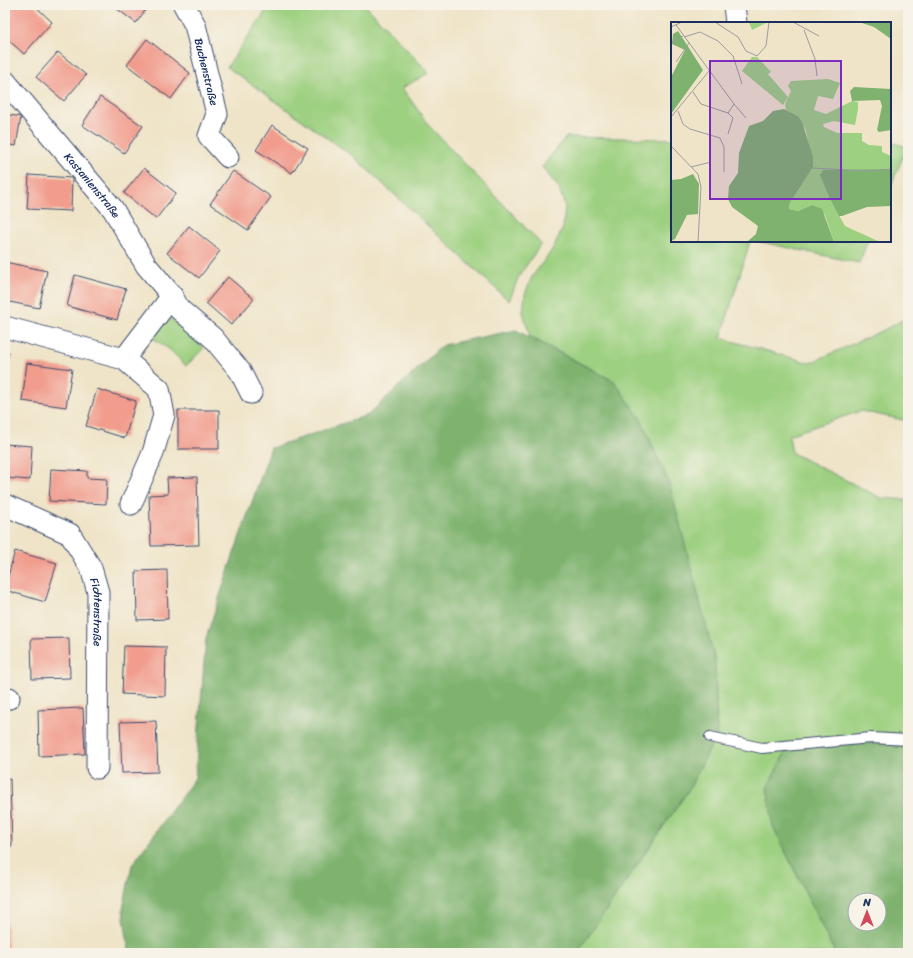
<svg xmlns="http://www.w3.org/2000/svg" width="913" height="958" font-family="Sriracha,sans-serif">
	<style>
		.green { fill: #9dd080; stroke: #5c806f }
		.forest { fill: #7eb26e; stroke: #4c7066; fill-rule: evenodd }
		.building { fill: #f19c8d }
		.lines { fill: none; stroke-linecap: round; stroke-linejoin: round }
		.service-casing { stroke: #3b4a6e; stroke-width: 12 }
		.minor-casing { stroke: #3b4a6e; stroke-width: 23 }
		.service { stroke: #fff; stroke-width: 10 }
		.minor { stroke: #fff; stroke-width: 21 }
		.labels { text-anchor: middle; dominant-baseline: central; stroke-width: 3; stroke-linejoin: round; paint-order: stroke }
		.street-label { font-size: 11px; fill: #1b2f5e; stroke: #f7f3e8 }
		.inset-road { fill: none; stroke: #9a9c9e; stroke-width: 1 }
		.view { fill: #7b2cbf; fill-opacity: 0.15; stroke: #7b2cbf; stroke-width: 2 }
		.inset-edge { fill: none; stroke: #1b2f5e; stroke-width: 2 }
	</style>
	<rect width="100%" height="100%" fill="#f7f3e8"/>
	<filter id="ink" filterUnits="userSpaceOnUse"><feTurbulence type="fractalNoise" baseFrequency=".025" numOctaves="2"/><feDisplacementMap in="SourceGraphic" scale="8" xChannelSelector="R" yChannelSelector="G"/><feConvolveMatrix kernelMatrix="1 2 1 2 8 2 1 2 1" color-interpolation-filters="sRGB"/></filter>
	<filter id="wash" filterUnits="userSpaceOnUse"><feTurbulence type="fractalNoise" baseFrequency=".012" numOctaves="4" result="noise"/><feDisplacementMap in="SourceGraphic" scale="16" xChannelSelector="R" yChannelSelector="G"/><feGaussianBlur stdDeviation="0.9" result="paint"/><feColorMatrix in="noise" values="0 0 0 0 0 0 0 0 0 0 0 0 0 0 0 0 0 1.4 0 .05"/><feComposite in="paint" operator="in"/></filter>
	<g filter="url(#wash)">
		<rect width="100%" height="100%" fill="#efe4c8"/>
		<path class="green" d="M 270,5 L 365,5 L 429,73 L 402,88 L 430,127 L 541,244 L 519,276 L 509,301 L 354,157 L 227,67 Z
			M 566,137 L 672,139 L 672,241 L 750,241 L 721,338 L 810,363 L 884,330 L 908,317 L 908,421 L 861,411 L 789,435 L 792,453 L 881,498 L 908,500 L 908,745 L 773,826 L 835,953 L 577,953 L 689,789 L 717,734 L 614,381 L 530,337 L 523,312 L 525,294 L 532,277 L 552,250 L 563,228 L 565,207 L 559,188 L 542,167 Z
			M 890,142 L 907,147 L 890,188 Z
			M 757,241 L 868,241 L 859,263 Z
			M 163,315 L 172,320 L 204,348 L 186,366 L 170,350 L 153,338 Z"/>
		<path class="forest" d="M 516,330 L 614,381 L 641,419 L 670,486 L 715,660 L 717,734 L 689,789 L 577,953 L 129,953 L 123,909 L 132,865 L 195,778 L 206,638 L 233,556 L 271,448 L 368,415 L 443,345 Z
			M 821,740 L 908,745 L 908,953 L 835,953 L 773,826 L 767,788 L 786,751 ZM 855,900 L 879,900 L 879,924 L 855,924 Z"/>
		<g id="blocks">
			<path class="building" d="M 8,5 L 34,5 L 52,22 L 24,54 L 5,37 L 5,9 Z
				M 112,5 L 149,5 L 136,23 Z
				M 147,39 L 190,73 L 171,99 L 127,65 Z
				M 58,52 L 86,75 L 64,101 L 36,77 Z
				M 100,97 L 143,126 L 124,153 L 82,125 Z
				M 5,114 L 21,117 L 16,146 L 5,144 Z
				M 272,125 L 308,148 L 292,173 L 256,150 Z
				M 144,168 L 176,193 L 156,219 L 124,193 Z
				M 233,171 L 271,197 L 248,230 L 210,204 Z
				M 29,175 L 72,178 L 71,211 L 27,209 Z
				M 189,226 L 220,251 L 199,278 L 167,253 Z
				M 5,262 L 47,271 L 39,308 L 5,301 Z
				M 75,275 L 126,289 L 117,320 L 67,306 Z
				M 228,277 L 254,299 L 231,325 L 206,303 Z
				M 5,351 L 9,352 L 6,365 L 5,365 Z
				M 27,363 L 72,369 L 66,407 L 22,401 Z
				M 97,389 L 136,401 L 125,438 L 86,426 Z
				M 178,410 L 219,410 L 219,449 L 178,449 Z
				M 5,444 L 32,446 L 30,480 L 5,478 Z
				M 51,469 L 87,471 L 87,478 L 107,479 L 106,504 L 49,501 Z
				M 197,477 L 199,545 L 151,546 L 149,495 L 168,494 L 167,478 Z
				M 15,551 L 57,563 L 45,602 L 5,590 L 5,587 Z
				M 167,570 L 168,619 L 137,620 L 136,571 Z
				M 69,638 L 70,678 L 32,679 L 31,639 Z
				M 124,646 L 166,647 L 165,696 L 122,694 Z
				M 83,708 L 85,754 L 39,756 L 38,710 Z
				M 156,721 L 158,772 L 122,773 L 120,722 Z
				M 5,779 L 10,779 L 12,846 L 5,846 Z
				M 5,914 L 6,914 L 8,953 L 5,953 Z"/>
		</g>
	</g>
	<g filter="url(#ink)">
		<use href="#blocks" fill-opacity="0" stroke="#3b4a6e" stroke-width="1"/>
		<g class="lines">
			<g class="service-casing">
				<path id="service" d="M 710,737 L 762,748 L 871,738 L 908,740"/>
			</g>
			<g class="minor-casing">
				<g id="minor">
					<path id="s1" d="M 184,5 L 195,25 L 217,114 L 209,136 L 228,157"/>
					<path d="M 734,5 L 736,23"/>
					<path id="s2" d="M 5,81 L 113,209 L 146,265 L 172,296 L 124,359"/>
					<path d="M 172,296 L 179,309 L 213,338 L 240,371 L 251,393"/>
					<path d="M 5,327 L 124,359 L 159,389 L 164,415 L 153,453 L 131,504"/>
					<path id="s3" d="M 5,505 L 70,534 L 91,568 L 98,592 L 97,768"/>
					<path d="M 5,698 L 9,698"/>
				</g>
			</g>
			<use href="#service" class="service"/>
			<use href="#minor" class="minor"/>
		</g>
	</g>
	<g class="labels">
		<g class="street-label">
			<text stroke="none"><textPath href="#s1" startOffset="71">Buchenstraße</textPath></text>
			<text stroke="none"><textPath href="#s2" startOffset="136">Kastanienstraße</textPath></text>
			<text stroke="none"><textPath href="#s3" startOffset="156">Fichtenstraße</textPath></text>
		</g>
	</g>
	<g transform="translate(671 22)">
		<rect width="220" height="220" fill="#efe4c8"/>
		<path d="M 78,0 L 97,0 L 81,8 ZM 81,35 L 86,35 L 100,50 L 97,52 L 117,75 L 112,83 L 71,49 ZM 157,57 L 169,61 L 162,77 L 147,74 L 143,88 L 155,92 L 181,79 L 187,80 L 187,87 L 184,103 L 163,99 L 152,102 L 153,105 L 166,111 L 191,111 L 191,119 L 198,123 L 211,124 L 211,130 L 220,134 L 220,147 L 160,179 L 174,204 L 209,220 L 163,220 L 154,193 L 141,183 L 127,189 L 118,187 L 119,181 L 142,145 L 135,109 L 127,94 L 115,88 L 114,82 L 120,69 L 117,64 L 120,59 Z" fill="#9dd080"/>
		<path d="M 188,0 L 220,0 L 220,17 L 203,5 ZM 7,9 L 32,48 L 0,92 L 0,55 L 14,28 L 1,22 L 2,12 ZM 183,65 L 220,67 L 220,108 L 208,110 L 206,108 L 211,84 L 209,78 L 181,79 L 179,69 ZM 113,87 L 127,94 L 131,100 L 142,135 L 142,145 L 119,181 L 118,187 L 127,189 L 141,183 L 151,187 L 163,220 L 76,220 L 85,212 L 87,204 L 61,185 L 57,177 L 58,164 L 67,151 L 68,131 L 78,104 L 92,99 L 102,89 ZM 220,147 L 220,184 L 196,185 L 171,194 L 168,194 L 160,179 L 149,153 L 152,148 ZM 22,152 L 28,162 L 27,192 L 16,193 L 4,217 L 0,219 L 0,158 L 10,157 Z" fill="#7eb26e"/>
		<path class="inset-road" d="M 44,0 L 67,15 L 75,29 L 86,34 L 95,24 L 98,0M 122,0 L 148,14M 5,3 L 63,82 L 57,91M 0,5 L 11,0M 133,8 L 144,37 L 146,54M 13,15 L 29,10 L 47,19 L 62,34 L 71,62M 0,20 L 12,14M 5,40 L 18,21M 22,70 L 30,82 L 57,91 L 62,96 L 57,112M 63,82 L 75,96M 7,89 L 12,102 L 19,107 L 49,116 L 53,125 L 53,150M 0,95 L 38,49M 0,124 L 27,152 L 30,165 L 27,220M 20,145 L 40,140M 141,146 L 196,149 L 220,147"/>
		<path class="view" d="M 39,39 L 170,39 L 170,177 L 39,177 Z"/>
		<rect width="220" height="220" class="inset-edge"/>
	</g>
	<rect width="913" height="958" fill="none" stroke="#f7f3e8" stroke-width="20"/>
	<g transform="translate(867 912)"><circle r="19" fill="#f7f3e8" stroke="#9fa5b1"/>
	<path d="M0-3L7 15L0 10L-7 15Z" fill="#d1495b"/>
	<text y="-6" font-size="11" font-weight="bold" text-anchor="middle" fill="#1b2f5e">N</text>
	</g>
</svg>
